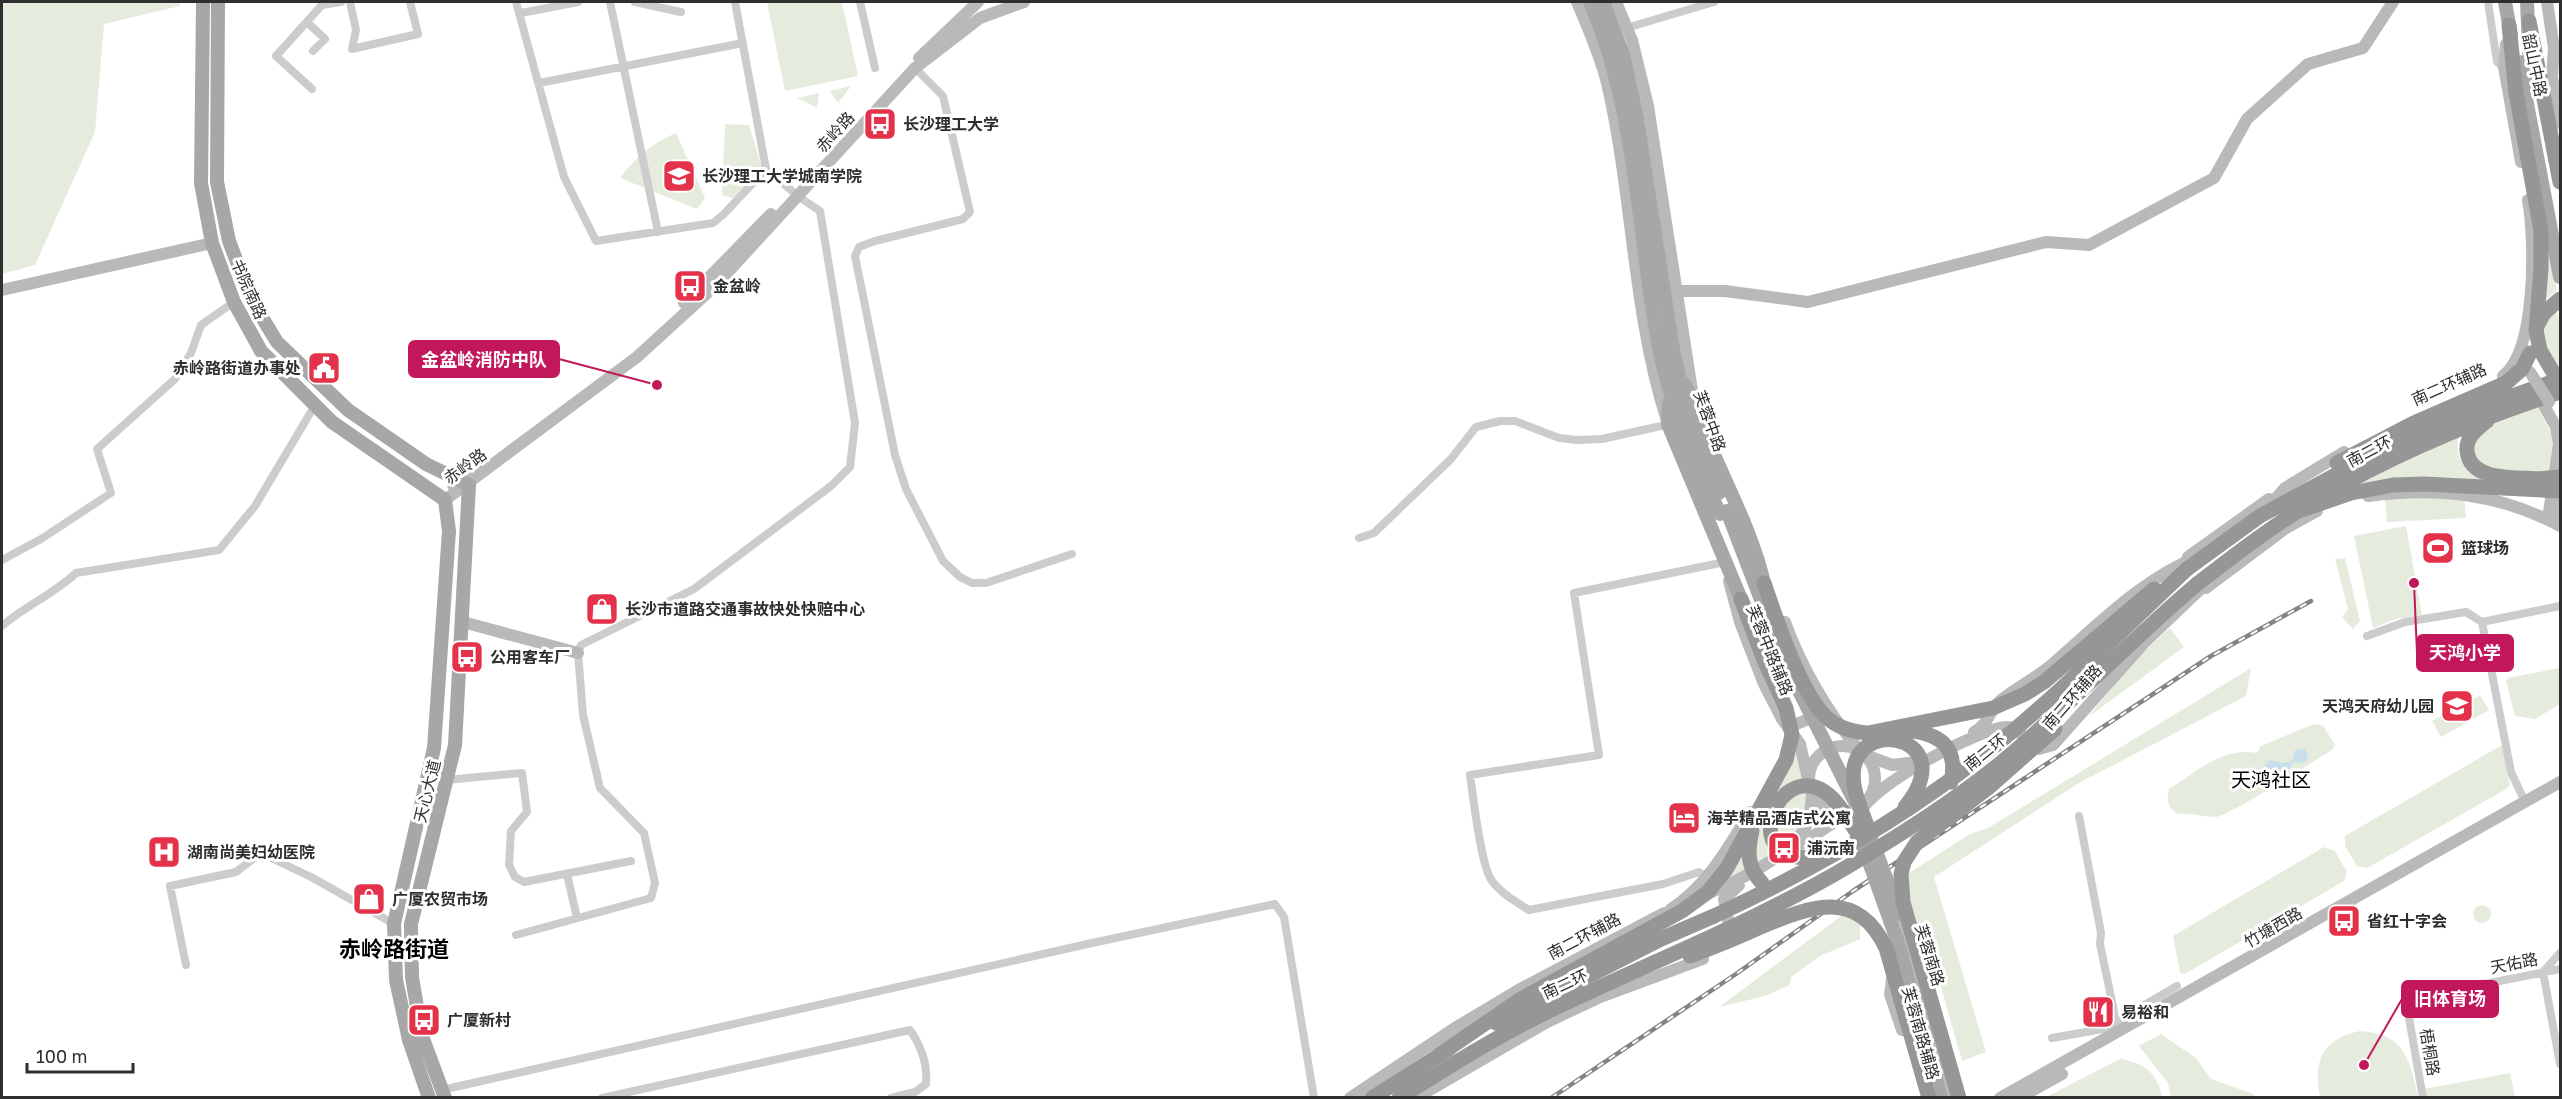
<svg xmlns="http://www.w3.org/2000/svg" width="2562" height="1099" font-family="'Golos Text','Noto Sans SC',sans-serif">
	<style>
		.green { fill: #e6ecdd }
		.water { fill: #c9e0ec }
		.lines { fill: none; stroke-linecap: round; stroke-linejoin: round }
		.street { stroke: #ccc; stroke-width: 8 }
		.secondary { stroke: #b9b9b9; stroke-width: 12 }
		.primary { stroke: #a7a7a7; stroke-width: 14 }
		.highway { stroke: #969696; stroke-width: 15 }
		.rail-casing { stroke: #848484; stroke-width: 4.5 }
		.rail { stroke: #fff; stroke-width: 2; stroke-dasharray: 7; stroke-linecap: butt }
		.secondary-bridge { stroke: #b9b9b9; stroke-width: 12 }
		.primary-bridge { stroke: #a7a7a7; stroke-width: 14 }
		.highway-bridge { stroke: #969696; stroke-width: 15 }
		.labels { text-anchor: middle; dominant-baseline: central; stroke-width: 6; stroke-linejoin: round; paint-order: stroke }
		.street-label { font-size: 16px; fill: #2f2f2f; stroke: #fff }
		.poi-label { font-size: 16px; font-weight: bold; fill: #2f2f2f; stroke: #fff; text-anchor: start }
		.quarter-label { font-size: 20px; fill: #000; stroke: #fff }
		.district-label { font-size: 22px; font-weight: bold; fill: #000; stroke: #fff }
		.leader { fill: none; stroke: #c2185b; stroke-width: 2 }
		.callout-dot { fill: #c2185b; stroke: #fff; stroke-width: 2 }
		.callout { fill: #c2185b; stroke: #c2185b; stroke-width: 2 }
		.callout-label { font-size: 18px; text-anchor: middle; font-weight: bold; fill: #fff }
	</style>
	<rect width="100%" height="100%" fill="#fff"/>
	<path class="green" d="M 2,2 L 180,2 L 180,6 L 104,24 L 95,132 L 35,265 L 2,274 Z
		M 767,2 L 842,2 L 858,76 L 785,91 Z
		M 851,86 L 838,103 L 830,91 Z
		M 819,93 L 817,108 L 797,98 Z
		M 725,124 L 749,125 L 762,168 L 733,198 L 722,195 Z
		M 676,133 L 705,198 L 697,209 L 620,178 C 635,158 652,143 676,133 Z
		M 2548,248 L 2557,290 L 2546,299 Z
		M 2556,307 L 2560,325 L 2560,369 L 2558,370 L 2545,350 L 2542,328 Z
		M 2537,407 L 2553,436 L 2552,475 L 2516,475 L 2475,463 L 2472,439 L 2480,430 Z
		M 2460,434 C 2451,458 2468,473 2488,483 L 2348,490 L 2391,465 Z
		M 2464,497 L 2466,518 L 2387,522 L 2385,499 Z
		M 2406,526 L 2422,615 L 2396,619 L 2373,628 L 2354,536 Z
		M 2443,532 L 2449,561 L 2433,564 L 2427,535 Z
		M 2345,558 L 2360,621 L 2353,629 L 2342,617 L 2348,609 L 2335,559 Z
		M 2170,628 L 2184,647 L 2088,717 L 2137,658 Z
		M 2251,668 L 2246,696 L 2079,783 L 1934,877 L 1986,1052 L 1962,1061 L 1936,970 L 1922,955 L 1908,907 L 1906,875 L 1970,834 L 1988,828 Z
		M 2560,668 L 2560,704 L 2535,719 L 2515,716 L 2506,681 L 2508,678 Z
		M 2480,695 L 2489,710 L 2441,737 L 2432,721 Z
		M 2318,724 L 2324,727 L 2335,745 L 2332,750 C 2314,761 2229,816 2216,817 C 2203,817 2192,813 2179,814 C 2168,810 2166,800 2169,789 C 2196,772 2222,747 2257,753 L 2261,746 L 2311,725 Z
		M 2502,745 L 2510,784 L 2508,788 L 2367,868 L 2357,866 L 2345,846 L 2345,836 Z
		M 1797,750 C 1829,832 1783,847 1723,883 Z
		M 2324,847 L 2335,851 L 2347,872 L 2344,881 L 2185,974 L 2180,972 L 2173,936 Z
		M2473 914a9 9 0 1 1 18 0a9 9 0 1 1-18 0Z
		M 1844,914 L 1860,921 L 1860,939 L 1820,956 L 1791,977 L 1790,985 L 1765,996 L 1719,1007 Z
		M 2360,1031 C 2405,1033 2410,1060 2418,1097 L 2320,1097 C 2313,1061 2322,1039 2360,1031 Z
		M 2161,1034 L 2196,1058 L 2211,1079 L 2253,1094 L 2256,1097 L 2171,1097 L 2168,1083 L 2139,1046 Z
		M 2122,1058 C 2126,1061 2130,1061 2136,1063 C 2152,1069 2159,1081 2162,1097 L 2046,1097 Z
		M 2510,1073 L 2515,1097 L 2426,1097 L 2424,1089 Z"/>
	<path class="water" d="M 2306,749 L 2308,760 L 2302,763 L 2293,762 L 2290,769 L 2279,775 L 2276,770 L 2261,777 L 2257,784 L 2249,784 L 2248,780 L 2253,773 L 2263,770 L 2267,762 L 2271,760 L 2283,763 L 2292,761 L 2295,750 Z"/>
	<g class="lines">
		<path class="street" d="M 350,2 L 356,30 L 352,49 L 418,34 L 410,2
			M 516,2 L 564,177 L 596,241 L 713,223 L 724,214 L 766,169
			M 610,2 L 658,232
			M 635,2 L 681,12
			M 860,2 L 875,68
			M 2488,2 L 2497,62 L 2504,67
			M 521,13 L 578,2
			M 307,22 L 325,39 L 313,51
			M 1623,29 L 1714,2
			M 915,68 L 943,96 L 970,212 L 963,219 L 875,241 L 859,247 L 855,256 L 895,455 L 906,489 L 943,561 L 960,577 L 972,583 L 986,583 L 1072,554
			M 539,83 L 743,43
			M 312,89 L 276,56 L 322,5 L 341,2
			M 1359,538 L 1374,533 L 1451,459 L 1476,427 L 1500,421 L 1515,421 L 1559,438 L 1577,440 L 1602,439 L 1670,424
			M 2,560 L 41,539 L 111,493 L 97,449 L 175,379 L 191,353 L 201,325 L 234,302
			M 2482,622 L 2560,606
			M 2,626 C 25,606 54,594 76,573 L 219,550 L 255,506 L 315,405
			M 2367,636 L 2405,622 L 2466,612 L 2482,622 L 2511,772 L 2525,802
			M 446,780 L 522,773 L 527,812 L 511,831 L 509,865 L 515,877 L 524,882 L 631,861
			M 2079,816 L 2101,933 L 2100,944 L 2116,1021
			M 567,874 L 577,918
			M 1707,878 L 1699,872 L 1663,884 L 1529,910 C 1516,902 1502,894 1492,881 C 1481,867 1473,796 1470,775 L 1599,755 L 1574,593 L 1725,562
			M 516,935 L 651,898 L 655,883 L 644,833 L 600,788 L 583,715 L 578,653 L 581,645 L 694,589 L 831,486 L 850,467 L 855,423 L 820,211 L 799,197 L 766,169 L 735,2
			M 2560,953 L 2543,972 L 2560,1064
			M 186,965 L 170,886 L 236,872 L 261,853 L 313,878 L 394,924
			M 2052,1038 L 2103,1029 L 2177,986
			M 442,1090 L 1092,943 L 1275,904 L 1284,917 L 1314,1098
			M 602,1098 L 910,1030 C 921,1046 928,1064 926,1084 L 915,1092 L 891,1098
			M 2423,1098 L 2408,1012 L 2439,993 L 2560,969"/>
		<path class="secondary" d="M 1577,2 C 1588,28 1600,55 1607,83 C 1633,195 1632,311 1667,421
			M 1616,2 L 1632,40 L 1648,106 L 1693,397
			M 2547,2 L 2554,48 L 2552,77 L 2560,123
			M 2506,44 L 2504,67 L 2521,162
			M 919,58 L 978,2
			M 2,290 L 212,243
			M 1665,291 L 1725,291 L 1808,302 L 2046,242 L 2089,245 L 2214,178 L 2247,119 L 2308,64 L 2363,48 L 2393,2
			M 684,303 L 771,214
			M 2503,376 C 2537,350 2535,240 2528,200
			M 2543,404 L 2556,427 L 2559,444 L 2548,519
			M 453,485 L 456,479 L 487,463
			M 2368,496 C 2437,487 2498,493 2560,526
			M 445,500 L 637,357 L 717,284 L 915,68 L 980,18 L 1024,2
			M 2265,511 L 2285,488 L 2344,452
			M 2558,524 L 2560,491
			M 2188,557 L 2269,499
			M 1729,581 L 1740,622 L 1764,684 L 1782,719 L 1800,744 L 1808,779
			M 2206,588 L 2286,528 L 2317,511
			M 463,622 L 578,653
			M 1785,622 C 1802,669 1827,711 1859,750
			M 1783,720 L 1794,725 L 1816,716 L 1820,711
			M 1974,732 C 1988,725 1990,710 2000,701 C 2016,688 2034,679 2049,667 C 2096,627 2141,579 2199,556
			M1809 779a33 33 0 1 1 66 0a33 33 0 1 1-66 0Z
			M 1865,755 L 1892,765 L 1916,762
			M 1860,816 C 1861,790 1980,728 2006,727 C 2019,726 2027,744 2039,749 L 2053,745 L 2144,643 L 2210,580
			M 1794,849 L 1852,810
			M 1707,894 C 1735,882 1793,855 1806,826 C 1811,816 1811,805 1812,794
			M 1894,907 L 1909,951 L 1920,964
			M 1671,909 C 1708,885 1727,849 1750,812
			M 1731,935 L 1724,899 L 1739,885
			M 1910,954 L 1950,1098
			M 1893,972 L 1890,994 L 1902,1030
			M 1350,1098 L 1455,1028 L 1522,988 L 1664,913
			M 1416,1098 L 1547,1022 L 1598,998 L 1703,959
			M 2000,1098 L 2560,782
			M 2019,1098 L 2062,1074"/>
		<path class="primary" d="M 203,2 L 201,183 L 212,243 L 234,302 L 261,351 L 332,422 L 445,500 L 449,531 L 434,748 L 394,924 L 396,980 L 409,1040 L 429,1098
			M 218,2 L 217,182 L 229,241 L 251,299 L 277,342 L 348,410 L 426,464 L 469,485 L 455,745 L 411,924 L 412,977 L 422,1036 L 445,1098
			M 1590,2 C 1638,113 1637,235 1660,353 C 1672,410 1696,462 1720,514
			M 1603,2 L 1623,54 L 1636,112 L 1673,349 L 1682,393 L 1719,493
			M 2505,2 L 2511,35
			M 2527,2 L 2530,69 L 2533,89
			M 2519,62 L 2560,277
			M 1683,383 C 1697,403 1703,427 1712,450 C 1731,494 1753,536 1764,583
			M 1669,403 L 1668,424 L 1741,599"/>
		<path class="highway" d="M 2529,21 L 2560,182
			M 2509,25 L 2516,93 L 2541,231 L 2541,269 L 2536,330
			M 2537,326 L 2544,313 L 2560,299
			M 2487,421 C 2478,428 2465,438 2467,451 C 2470,482 2517,477 2539,479
			M 2187,569 L 2260,516 L 2376,453 L 2464,413 L 2560,379
			M 2197,584 C 2236,554 2275,524 2317,499 C 2394,454 2476,420 2560,392
			M 1496,1023 L 1661,939 L 1714,916
			M 1372,1098 L 1449,1049"/>
		<g class="rail-casing">
			<path id="rail" d="M 1551,1098 L 1736,974 L 1853,891 L 2211,656 L 2311,601"/>
		</g>
		<use href="#rail" class="rail"/>
		<path class="secondary-bridge" d="M 2530,372 L 2549,402"/>
		<path class="primary-bridge" d="M 1727,511 L 1786,665 L 1854,800
			M 1865,823 L 1900,914
			M 1863,845 L 1898,943 L 1941,1098"/>
		<path class="highway-bridge" d="M 2536,330 L 2540,350 L 2560,384
			M 2337,463 L 2414,423 L 2506,383 L 2522,369 L 2530,353
			M 2539,479 L 2560,477
			M 2299,511 L 2351,493 L 2393,485 L 2424,484 L 2560,491
			M 1764,583 C 1776,618 1800,692 1826,717 C 1838,728 1852,732 1868,733 L 1993,708 L 2025,694 L 2044,682 L 2154,589
			M 1905,730 C 1938,733 1959,745 1951,782
			M 1867,826 C 1861,808 1850,786 1854,767 C 1865,716 1960,740 1905,807
			M 1752,831 C 1747,852 1747,867 1762,883
			M 1826,855 C 1736,876 1771,766 1820,789 C 1836,797 1846,816 1856,831
			M 1714,916 C 1809,872 1900,820 1982,756 C 2055,699 2120,632 2187,569
			M 1690,956 C 1715,947 1739,937 1763,926 C 1812,906 1857,888 1886,948 L 1929,1098
			M 1439,1055 L 1521,999 L 1682,911 L 1708,892 L 1727,868 L 1786,760 L 1792,735 L 1786,708 L 1764,660 L 1741,599
			M 1399,1098 C 1448,1067 1497,1036 1549,1011 C 1648,963 1752,923 1847,867 C 1903,833 1959,798 2009,756 C 2074,701 2132,639 2197,584
			M 1959,1098 L 1903,902 L 1901,874 L 1904,862 L 1917,842 L 1988,788 L 2055,729"/>
	</g>
	<defs>
		<g id="bus-square" transform="scale(1.725)"><rect x="-9" y="-9" width="18" height="18" rx="4" fill="#e4324b" stroke="#fff"/><path d="M-5-6H5V4H4V6H2V4H-2V6H-4V4H-5ZM-3.5-4V0h7V-4ZM-3.5 1.2v1.5H-2V1.2ZM2 1.2v1.5H3.5V1.2Z" fill="#fff"/></g>
		<g id="university-square" transform="scale(1.725)"><rect x="-9" y="-9" width="18" height="18" rx="4" fill="#e4324b" stroke="#fff"/><path d="M0-5L7-2L0 1L-7-2ZM-4 1L0 2.5L4 1V4Q0 6-4 4Z" fill="#fff"/></g>
		<g id="civic-square" transform="scale(1.725)"><rect x="-9" y="-9" width="18" height="18" rx="4" fill="#e4324b" stroke="#fff"/><path d="M-.6-6.5H3V-4.5H.6V-3L4-1V1h2V6H-6V1h2V-1L-.6-3ZM-1.2 2.5V6h2.4V2.5Z" fill="#fff"/></g>
		<g id="stadium-square" transform="scale(1.725)"><rect x="-9" y="-9" width="18" height="18" rx="4" fill="#e4324b" stroke="#fff"/><path d="M0-5a6.5 5 0 1 0 0 10a6.5 5 0 1 0 0-10ZM-3.5-1.8h7v3.6h-7Z" fill="#fff"/></g>
		<g id="shop-square" transform="scale(1.725)"><rect x="-9" y="-9" width="18" height="18" rx="4" fill="#e4324b" stroke="#fff"/><path d="M-5-2.5h2.3a2.7 3.5 0 0 1 5.4 0H5L5.5 6h-11ZM-1.5-2.5h3a1.5 2.3 0 0 0-3 0Z" fill="#fff"/></g>
		<g id="school-square" transform="scale(1.725)"><rect x="-9" y="-9" width="18" height="18" rx="4" fill="#e4324b" stroke="#fff"/><path d="M0-5L7-2L0 1L-7-2ZM-4 1L0 2.5L4 1V4Q0 6-4 4Z" fill="#fff"/></g>
		<g id="hotel-square" transform="scale(1.725)"><rect x="-9" y="-9" width="18" height="18" rx="4" fill="#e4324b" stroke="#fff"/><path d="M-6-4.5h1.5V1H6V5H4.5V3h-9V5H-6ZM-4 0a1.8 1.8 0 1 1 3.6 0ZM.5 0V-2.5h3Q6-2.5 6 0Z" fill="#fff"/></g>
		<g id="hospital-square" transform="scale(1.725)"><rect x="-9" y="-9" width="18" height="18" rx="4" fill="#e4324b" stroke="#fff"/><path d="M-5-5h3v3.5h4V-5h3V5h-3V1.5h-4V5h-3Z" fill="#fff"/></g>
		<g id="restaurant-square" transform="scale(1.725)"><rect x="-9" y="-9" width="18" height="18" rx="4" fill="#e4324b" stroke="#fff"/><path d="M-5-6h1v4h1v-4h1v4h1v-4h1v5L-1.5 .5V6h-2V.5L-5-1ZM5-6V6H3V1.5H1.5Q1.5-4 5-6Z" fill="#fff"/></g>
	</defs>
	<g fill-rule="evenodd">
		<use href="#bus-square" x="880" y="124"/>
		<use href="#university-square" x="679" y="176"/>
		<use href="#bus-square" x="690" y="286"/>
		<use href="#civic-square" x="324" y="368"/>
		<use href="#stadium-square" x="2438" y="548"/>
		<use href="#shop-square" x="602" y="609"/>
		<use href="#bus-square" x="467" y="657"/>
		<use href="#school-square" x="2457" y="706"/>
		<use href="#hotel-square" x="1684" y="818"/>
		<use href="#bus-square" x="1784" y="848"/>
		<use href="#hospital-square" x="164" y="852"/>
		<use href="#shop-square" x="369" y="899"/>
		<use href="#bus-square" x="2344" y="921"/>
		<use href="#restaurant-square" x="2098" y="1012"/>
		<use href="#bus-square" x="424" y="1020"/>
	</g>
	<g class="labels">
		<g class="street-label">
			<text transform="translate(2535 65) rotate(78)">韶山中路</text>
			<text transform="translate(835 132) rotate(-48)">赤岭路</text>
			<text transform="translate(249 289) rotate(66)">书院南路</text>
			<text transform="translate(2449 384) rotate(-24)">南二环辅路</text>
			<text transform="translate(1710 421) rotate(70)">芙蓉中路</text>
			<text transform="translate(2369 451) rotate(-28)">南二环</text>
			<text transform="translate(465 466) rotate(-36)">赤岭路</text>
			<text transform="translate(1770 650) rotate(68)">芙蓉中路辅路</text>
			<text transform="translate(2072 697) rotate(-49)">南二环辅路</text>
			<text transform="translate(1985 752) rotate(-39)">南二环</text>
			<text transform="translate(427 791) rotate(-76)">天心大道</text>
			<text transform="translate(2273 927) rotate(-30)">竹塘西路</text>
			<text transform="translate(1584 936) rotate(-28)">南二环辅路</text>
			<text transform="translate(1930 955) rotate(73)">芙蓉南路</text>
			<text transform="translate(2514 963) rotate(-11)">天佑路</text>
			<text transform="translate(1565 984) rotate(-25)">南二环</text>
			<text transform="translate(1921 1033) rotate(74)">芙蓉南路辅路</text>
			<text transform="translate(2430 1052) rotate(80)">梧桐路</text>
		</g>
		<g class="poi-label">
			<text x="903" y="124">长沙理工大学</text>
			<text x="702" y="176">长沙理工大学城南学院</text>
			<text x="713" y="286">金盆岭</text>
			<text x="301" y="368" text-anchor="end">赤岭路街道办事处</text>
			<text x="2461" y="548">篮球场</text>
			<text x="625" y="609">长沙市道路交通事故快处快赔中心</text>
			<text x="490" y="657">公用客车厂</text>
			<text x="2434" y="706" text-anchor="end">天鸿天府幼儿园</text>
			<text x="1707" y="818">海芋精品酒店式公寓</text>
			<text x="1807" y="848">浦沅南</text>
			<text x="187" y="852">湖南尚美妇幼医院</text>
			<text x="392" y="899">广厦农贸市场</text>
			<text x="2367" y="921">省红十字会</text>
			<text x="2121" y="1012">易裕和</text>
			<text x="447" y="1020">广厦新村</text>
		</g>
		<g class="quarter-label">
			<text x="2271" y="779">天鸿社区</text>
		</g>
		<g class="district-label">
			<text x="394" y="948">赤岭路街道</text>
		</g>
	</g>
	<path class="leader" d="M657 385L559 359M2414 583L2417 653M2364 1065L2402 999"/>
	<g class="callout-dot">
		<circle cx="657" cy="385" r="6"/>
		<circle cx="2414" cy="583" r="6"/>
		<circle cx="2364" cy="1065" r="6"/>
	</g>
	<g class="callout">
		<rect x="409" y="341" width="150" height="36" rx="6"/>
		<rect x="2417" y="635" width="96" height="36" rx="6"/>
		<rect x="2402" y="981" width="96" height="36" rx="6"/>
	</g>
	<g class="callout-label">
		<text x="484" y="366">金盆岭消防中队</text>
		<text x="2465" y="659">天鸿小学</text>
		<text x="2450" y="1005">旧体育场</text>
	</g>
	<rect width="2562" height="1099" fill="none" stroke="#2f2f2f" stroke-width="6"/>
	<path d="M27 1063v9h106v-9" fill="none" stroke="#2f2f2f" stroke-width="3"/>
	<text x="36" y="1063" font-size="18" fill="#2f2f2f" stroke="#ffffff" stroke-width="4.5" paint-order="stroke">100 m</text>
</svg>
